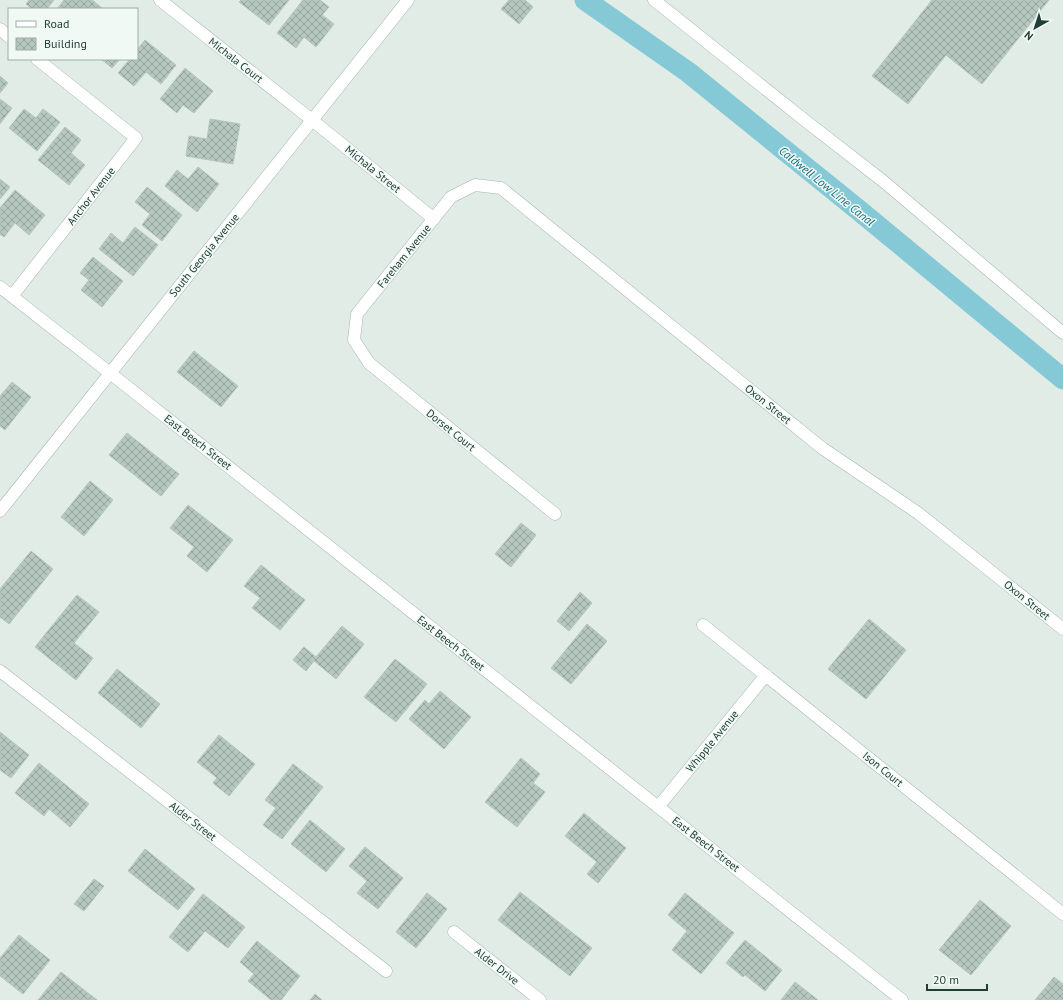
<svg xmlns="http://www.w3.org/2000/svg" width="1063" height="1000" font-family="'PT Sans',sans-serif">
	<style>
		.lines { fill: none; stroke-linecap: round; stroke-linejoin: round }
		.canal { stroke: #85c9d6; stroke-width: 21 }
		.building { fill: url(#building-cross-hatch); stroke: #b3c7be }
		.street-casing { stroke: #a3b4ae; stroke-width: 13 }
		.street { stroke: #fff; stroke-width: 12 }
		.labels { text-anchor: middle; dominant-baseline: central; stroke-width: 3; stroke-linejoin: round; paint-order: stroke }
		.street-label { font-size: 11px; fill: #203e36; stroke: #f1f9f5 }
		.water-label { font-size: 12px; font-style: italic; fill: #166d7e; stroke: #f1f9f5 }
	</style>
	<defs>
		<pattern id="building-cross-hatch" width="8" height="8" patternUnits="userSpaceOnUse"><rect width="8" height="8" fill="#b6c7c0"/><path d="M0 0l8 8M0 8l8-8" fill="none" stroke="#94a39d"/></pattern>
	</defs>
	<rect width="100%" height="100%" fill="#e1ece7"/>
	<g class="lines">
		<path class="canal" d="M 585,0 L 688,72 L 861,212 L 1063,379"/>
	</g>
	<path class="building" d="M 29,0 L 54,0 L 47,9 L 32,9 L 26,4 Z
		M 64,0 L 92,0 L 102,8 L 57,9 Z
		M 241,0 L 289,0 L 269,25 L 239,2 Z
		M 303,0 L 320,0 L 329,7 L 322,15 L 334,24 L 316,47 L 304,37 L 296,48 L 277,33 Z
		M 509,0 L 525,0 L 533,7 L 519,24 L 501,9 Z
		M 932,0 L 1049,0 L 982,84 L 946,55 L 908,104 L 872,76 Z
		M 145,40 L 176,65 L 161,84 L 146,72 L 134,86 L 118,73 L 130,59 L 137,59 L 137,50 Z
		M 101,59 L 120,59 L 112,68 Z
		M 185,68 L 213,91 L 194,113 L 183,105 L 177,113 L 160,99 Z
		M 0,76 L 8,83 L 0,93 Z
		M 0,99 L 12,108 L 0,124 Z
		M 24,109 L 36,118 L 43,109 L 60,122 L 37,151 L 9,128 Z
		M 210,119 L 240,124 L 233,164 L 186,156 L 189,136 L 207,139 Z
		M 65,127 L 81,140 L 71,153 L 85,165 L 69,185 L 38,160 Z
		M 198,167 L 219,184 L 197,212 L 165,186 L 177,170 L 188,179 Z
		M 0,179 L 10,187 L 0,199 Z
		M 147,187 L 182,215 L 162,241 L 142,225 L 150,214 L 135,202 Z
		M 15,190 L 45,215 L 29,235 L 15,223 L 4,237 L 0,234 L 0,208 Z
		M 135,227 L 158,245 L 133,276 L 99,249 L 111,233 L 123,243 Z
		M 93,257 L 123,281 L 102,307 L 81,290 L 89,280 L 80,273 Z
		M 194,351 L 238,386 L 221,407 L 177,372 Z
		M 12,382 L 31,397 L 5,430 L 0,426 L 0,396 Z
		M 127,433 L 179,474 L 161,496 L 109,455 Z
		M 90,481 L 113,500 L 84,536 L 61,517 Z
		M 188,505 L 233,540 L 207,572 L 187,556 L 194,547 L 170,528 Z
		M 521,523 L 536,535 L 511,567 L 495,554 Z
		M 31,551 L 53,569 L 9,624 L 0,617 L 0,589 Z
		M 261,565 L 305,600 L 280,630 L 252,608 L 260,598 L 244,586 Z
		M 580,592 L 592,603 L 569,631 L 557,621 Z
		M 77,595 L 99,612 L 74,643 L 93,658 L 76,680 L 35,647 Z
		M 869,619 L 906,650 L 866,699 L 828,669 Z
		M 587,624 L 607,641 L 571,684 L 551,668 Z
		M 342,626 L 364,644 L 336,679 L 314,661 L 306,671 L 293,660 L 304,647 L 316,657 Z
		M 395,659 L 427,684 L 396,722 L 364,697 Z
		M 117,669 L 160,704 L 141,728 L 98,693 Z
		M 440,691 L 471,717 L 444,749 L 409,719 L 425,700 L 429,704 Z
		M 0,732 L 29,755 L 11,778 L 0,770 Z
		M 219,735 L 255,764 L 229,796 L 213,783 L 217,778 L 197,762 Z
		M 521,758 L 540,774 L 533,783 L 545,792 L 517,827 L 485,802 Z
		M 39,763 L 89,804 L 70,827 L 49,809 L 44,816 L 15,793 Z
		M 293,764 L 323,787 L 282,839 L 263,825 L 276,808 L 265,800 Z
		M 584,813 L 626,848 L 598,883 L 587,874 L 597,862 L 565,836 Z
		M 310,820 L 345,849 L 326,872 L 291,844 Z
		M 365,847 L 403,878 L 378,909 L 357,893 L 367,881 L 349,866 Z
		M 145,849 L 195,889 L 178,910 L 128,871 Z
		M 94,879 L 104,886 L 84,911 L 74,904 Z
		M 520,892 L 592,948 L 570,976 L 498,920 Z
		M 427,893 L 447,909 L 416,948 L 396,932 Z
		M 685,893 L 734,933 L 701,974 L 672,950 L 687,931 L 668,915 Z
		M 203,894 L 245,927 L 228,948 L 205,931 L 188,952 L 169,937 Z
		M 980,900 L 1011,926 L 971,975 L 939,950 Z
		M 19,935 L 50,960 L 23,994 L 0,976 L 0,958 Z
		M 745,940 L 782,970 L 765,991 L 745,975 L 743,977 L 726,963 Z
		M 257,941 L 300,976 L 281,1000 L 271,1000 L 248,981 L 254,974 L 240,962 Z
		M 61,972 L 97,1000 L 38,1000 Z
		M 1054,977 L 1063,984 L 1063,1000 L 1035,1000 Z
		M 795,982 L 818,1000 L 781,1000 Z
		M 315,994 L 322,1000 L 310,1000 Z"/>
	<g class="lines">
		<g class="street-casing">
			<path id="street" d="M 160,0 L 312,120 L 434,219
				M 654,0 L 807,122 L 883,181 L 1063,333
				M 0,29 L 9,37
				M 0,287 L 110,373 L 902,1000
				M 12,296 L 136,138 L 37,59
				M 0,511 L 408,0
				M 555,514 L 369,363 L 354,340 L 357,314 L 451,197 L 475,185 L 501,188 L 822,448 L 918,513 L 1063,629
				M 703,625 L 1063,914
				M 0,671 L 386,971
				M 658,807 L 766,675
				M 454,932 L 540,1000"/>
		</g>
		<use href="#street" class="street"/>
	</g>
	<g class="labels">
		<g class="street-label">
			<text transform="translate(236 60) rotate(38)">Michala Court</text>
			<text transform="translate(373 169) rotate(39)">Michala Street</text>
			<text transform="translate(91 196) rotate(-52)">Anchor Avenue</text>
			<text transform="translate(204 255) rotate(-51)">South Georgia Avenue</text>
			<text transform="translate(404 256) rotate(-51)">Fareham Avenue</text>
			<text transform="translate(768 404) rotate(39)">Oxon Street</text>
			<text transform="translate(451 430) rotate(39)">Dorset Court</text>
			<text transform="translate(198 442) rotate(38)">East Beech Street</text>
			<text transform="translate(1027 600) rotate(39)">Oxon Street</text>
			<text transform="translate(451 643) rotate(38)">East Beech Street</text>
			<text transform="translate(712 741) rotate(-51)">Whipple Avenue</text>
			<text transform="translate(883 769) rotate(39)">Ison Court</text>
			<text transform="translate(193 821) rotate(38)">Alder Street</text>
			<text transform="translate(706 844) rotate(38)">East Beech Street</text>
			<text transform="translate(497 966) rotate(38)">Alder Drive</text>
		</g>
		<g class="water-label">
			<text transform="translate(827 186) rotate(39)">Caldwell Low Line Canal</text>
		</g>
	</g>
	<rect x="8" y="8" width="130" height="52" fill="#f1f9f5" stroke="#9daea9"/>
	<rect x="16" y="21" width="20" height="6" fill="#ffffff" stroke="#9daea9"/>
	<text x="44" y="28" font-size="12" fill="#203e36">Road</text>
	<rect x="16" y="38" width="20" height="12" fill="url(#building-cross-hatch)" stroke="#9daea9"/>
	<text x="44" y="48" font-size="12" fill="#203e36">Building</text>
	<g transform="translate(1035 28) rotate(219)" stroke="#f1f9f5" stroke-width="3" paint-order="stroke">
	<path d="M0-3L7 15L0 10L-7 15Z" fill="#203e36"/>
	<text y="-6" font-size="11" font-weight="bold" text-anchor="middle" fill="#203e36">N</text>
	</g>
	<path d="M927 984v6h60v-6" fill="none" stroke="#203e36" stroke-width="2"/>
	<text x="933" y="984" font-size="12" fill="#203e36" stroke="#f1f9f5" stroke-width="3" paint-order="stroke">20 m</text>
</svg>
